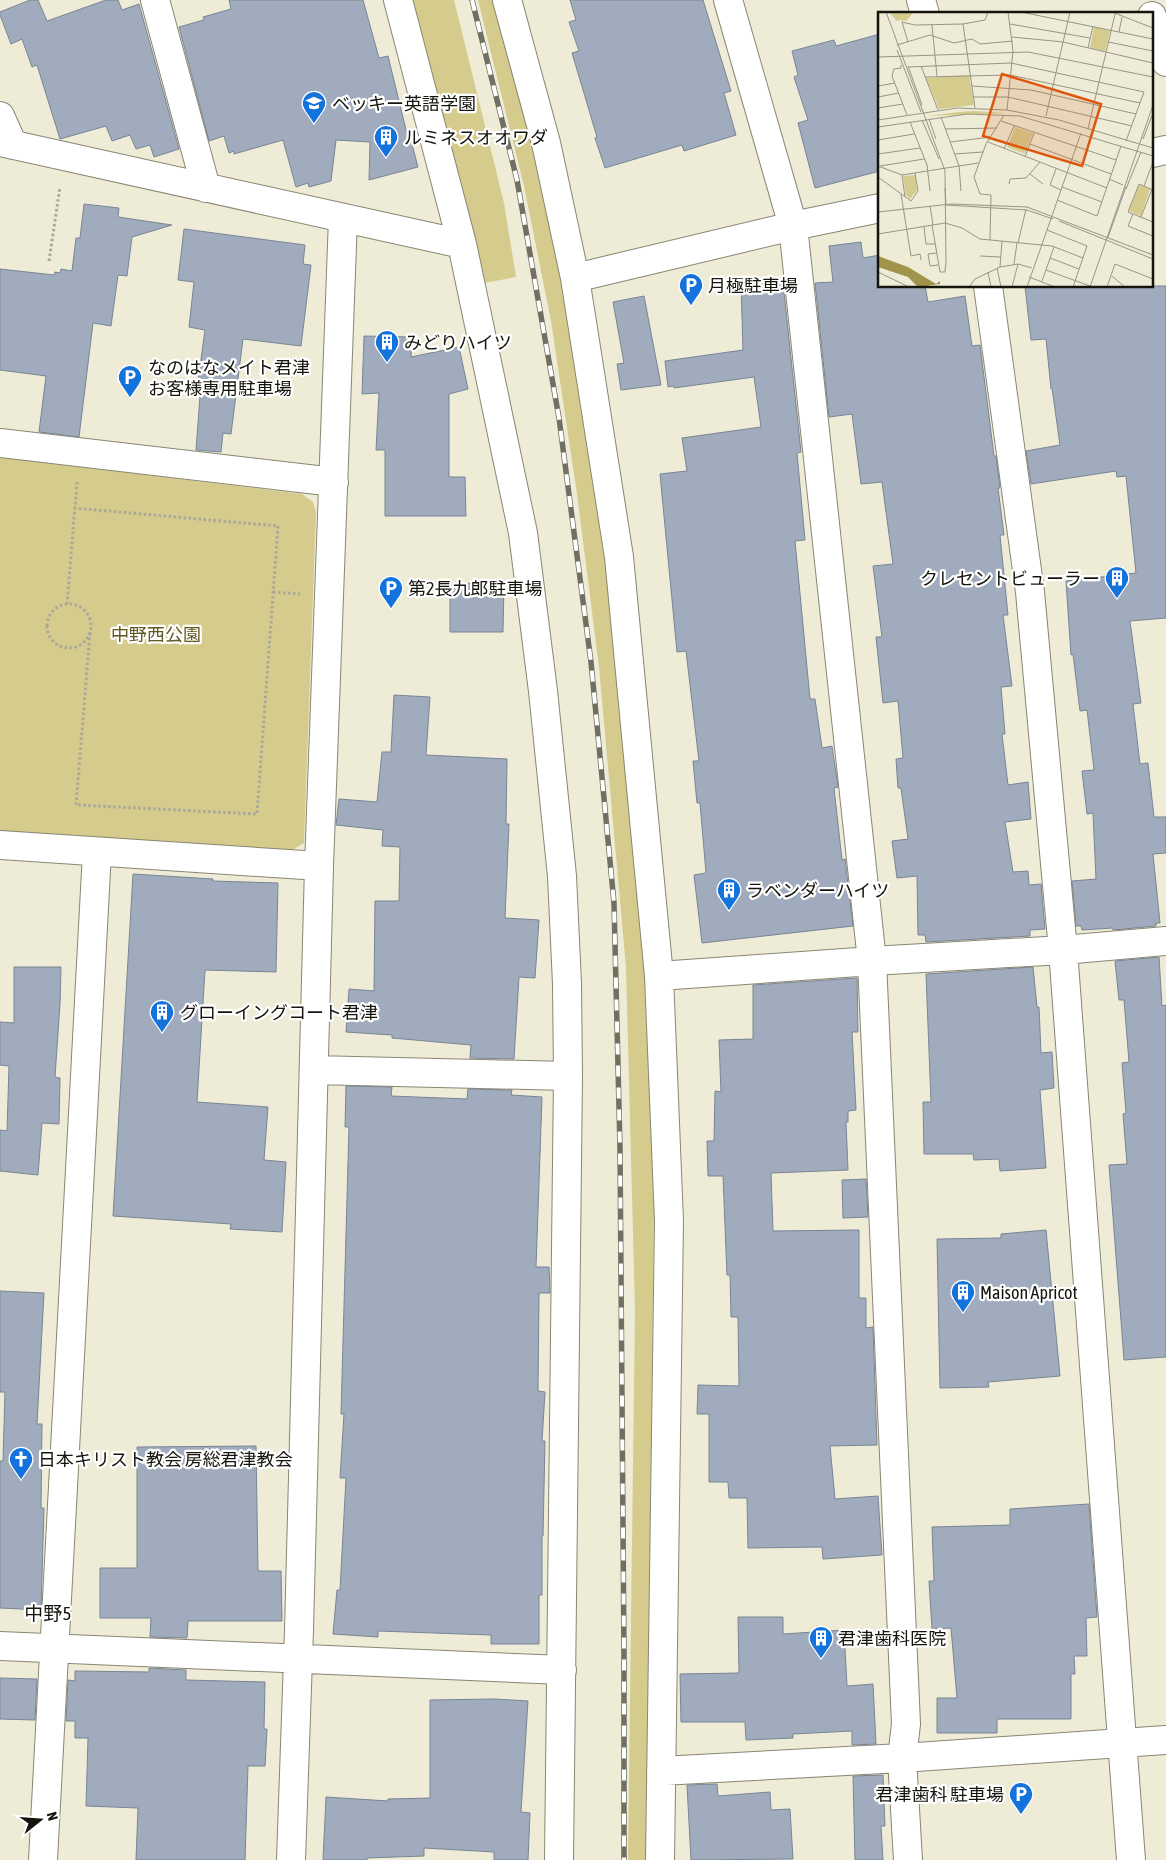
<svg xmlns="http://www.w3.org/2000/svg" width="1166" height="1860" font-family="'Asap Condensed','Noto Sans JP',sans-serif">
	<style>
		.green { fill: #d5cb8d }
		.building { fill: #a0acbd; stroke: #798595 }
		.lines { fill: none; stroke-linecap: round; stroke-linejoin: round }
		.street-casing { stroke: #898673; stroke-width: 30 }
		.path { stroke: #aaa897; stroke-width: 3; stroke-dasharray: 2.5 2.5; stroke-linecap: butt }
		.street { stroke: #fff; stroke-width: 28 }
		.rail-casing { stroke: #716f62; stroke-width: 5.5 }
		.rail { stroke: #fff; stroke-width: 4; stroke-dasharray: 11; stroke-linecap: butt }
		.labels { text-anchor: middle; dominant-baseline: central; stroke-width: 4.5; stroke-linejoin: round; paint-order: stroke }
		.poi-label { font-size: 18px; fill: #14130c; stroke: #fff; text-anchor: start }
		.park-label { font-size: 18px; fill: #615820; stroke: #fff }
		.neighbourhood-label { font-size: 19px; fill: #14130c; stroke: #fff }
		.inset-road { fill: none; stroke: #979585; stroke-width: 1 }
		.view { fill: #dd560c; fill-opacity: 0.15; stroke: #dd560c; stroke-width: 2.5 }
		.inset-edge { fill: none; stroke: #14130c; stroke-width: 2.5 }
	</style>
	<rect width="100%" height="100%" fill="#eeebd6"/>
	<path class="green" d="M 412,0 L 454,0 L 504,203 L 516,277 L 484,283 Z
		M 478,0 L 497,0 L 534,154 L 565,299 L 610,579 L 648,978 L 654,1206 L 646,1860 L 628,1860 L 635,1309 L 626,967 L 599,667 L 577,494 L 551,321 L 524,186 Z
		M 0,457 L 302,494 L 313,502 L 316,512 L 304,843 L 289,852 L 0,834 Z"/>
	<path class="building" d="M 30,0 L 38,0 L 47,21 L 106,0 L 118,0 L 122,10 L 139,4 L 179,149 L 154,157 L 150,145 L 136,149 L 130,135 L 112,141 L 106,126 L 60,139 L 37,65 L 32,67 L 22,39 L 11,44 L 0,15 L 0,12 Z
		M 229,0 L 363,0 L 379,58 L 388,56 L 407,134 L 409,133 L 418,167 L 369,180 L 370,142 L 336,140 L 331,181 L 309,187 L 308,183 L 296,187 L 283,140 L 234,154 L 234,151 L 229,153 L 224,136 L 209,141 L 179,27 L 204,20 L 203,17 L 231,9 Z
		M 570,0 L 703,0 L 731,91 L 724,93 L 736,135 L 684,151 L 682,145 L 605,168 L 595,138 L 597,137 L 572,53 L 579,51 L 569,22 L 576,20 Z
		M 880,34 L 880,171 L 815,188 L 798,123 L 808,120 L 794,77 L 798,75 L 792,51 L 834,40 L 836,46 Z
		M 84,204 L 119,208 L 118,217 L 172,225 L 132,237 L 127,276 L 118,275 L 111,326 L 93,323 L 79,437 L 39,432 L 46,376 L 0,370 L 0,269 L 54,275 L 55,272 L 60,273 L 61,269 L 72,271 L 76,238 L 80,238 Z
		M 184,229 L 305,245 L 303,264 L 311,265 L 301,346 L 243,339 L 231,434 L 223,433 L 221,452 L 196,450 L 200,396 L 196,396 L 205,330 L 189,327 L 194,282 L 178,280 Z
		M 861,242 L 863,258 L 880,255 L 880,286 L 925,286 L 928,302 L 965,296 L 972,346 L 980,345 L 994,456 L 996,456 L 1000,488 L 998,488 L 1004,535 L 1000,535 L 1008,615 L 1003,615 L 1012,686 L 1001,687 L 1005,734 L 1002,734 L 1008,785 L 1028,782 L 1031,819 L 1005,822 L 1013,872 L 1028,871 L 1029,885 L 1041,884 L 1045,929 L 1030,930 L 1030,936 L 926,942 L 925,935 L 918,935 L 917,876 L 897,878 L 892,841 L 908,839 L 901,788 L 898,788 L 896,759 L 903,758 L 898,701 L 883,703 L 876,637 L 882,637 L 873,566 L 893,564 L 882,482 L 861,484 L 852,414 L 829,417 L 815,283 L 833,282 L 829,246 Z
		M 783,283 L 801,452 L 797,453 L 805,540 L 795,541 L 810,699 L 815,699 L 822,748 L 832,746 L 838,787 L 834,788 L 842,860 L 845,859 L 853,926 L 702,943 L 694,875 L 706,873 L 700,803 L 697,803 L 693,761 L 699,761 L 686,651 L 677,652 L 660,474 L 687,471 L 682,438 L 761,427 L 754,377 L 674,388 L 674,386 L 668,387 L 665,361 L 743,350 L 741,284 Z
		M 1025,286 L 1166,286 L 1166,618 L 1130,621 L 1141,703 L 1133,704 L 1140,764 L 1148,763 L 1154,817 L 1166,817 L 1166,853 L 1153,854 L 1160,923 L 1156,923 L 1156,926 L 1113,930 L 1113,928 L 1082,930 L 1081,926 L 1076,926 L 1072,881 L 1096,879 L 1093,813 L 1087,814 L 1082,771 L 1094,770 L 1087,710 L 1080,711 L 1073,654 L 1071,655 L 1066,581 L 1136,573 L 1126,476 L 1117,477 L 1116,471 L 1031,484 L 1026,451 L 1060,445 L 1052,388 L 1051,389 L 1046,339 L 1031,340 Z
		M 644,296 L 661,385 L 621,390 L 617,364 L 624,363 L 613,302 Z
		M 364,336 L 412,337 L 411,357 L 459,347 L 468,389 L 449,394 L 449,477 L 465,477 L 466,516 L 385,516 L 385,450 L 376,450 L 379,393 L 362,394 Z
		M 450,583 L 504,584 L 503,632 L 450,632 Z
		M 394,695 L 430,697 L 426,755 L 507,759 L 506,824 L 509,824 L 505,918 L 539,920 L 535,978 L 519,977 L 514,1059 L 470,1058 L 471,1045 L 392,1038 L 392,1035 L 346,1032 L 349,989 L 374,991 L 375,901 L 399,901 L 400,847 L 382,846 L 383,830 L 336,825 L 339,799 L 377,802 L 382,752 L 391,752 Z
		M 133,874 L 213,879 L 213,881 L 278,883 L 276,972 L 205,970 L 197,1102 L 268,1107 L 264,1160 L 286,1162 L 282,1232 L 230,1229 L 231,1224 L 113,1216 Z
		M 1159,957 L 1162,1006 L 1166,1005 L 1166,1357 L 1124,1360 L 1109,1165 L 1127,1164 L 1123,1114 L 1126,1113 L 1122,1063 L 1129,1062 L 1124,1000 L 1119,1000 L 1115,961 Z
		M 14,967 L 61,967 L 60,1004 L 55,1077 L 60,1078 L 59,1124 L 42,1123 L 38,1175 L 0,1171 L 0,1130 L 7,1131 L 9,1066 L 0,1065 L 0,1022 L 14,1023 Z
		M 1033,967 L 1037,1007 L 1039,1007 L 1041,1053 L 1052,1052 L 1054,1088 L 1040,1090 L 1046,1168 L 1000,1171 L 999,1159 L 974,1160 L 973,1154 L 924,1154 L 923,1102 L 931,1102 L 926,974 Z
		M 857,978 L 858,1032 L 852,1032 L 856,1110 L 848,1111 L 848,1122 L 846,1122 L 848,1170 L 771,1173 L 773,1231 L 859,1230 L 859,1298 L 866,1298 L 866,1328 L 873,1327 L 877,1445 L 830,1446 L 835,1499 L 878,1496 L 882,1555 L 823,1559 L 822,1547 L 748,1548 L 747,1498 L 729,1498 L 728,1482 L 709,1482 L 709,1414 L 697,1414 L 698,1385 L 739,1386 L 738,1317 L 731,1317 L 730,1275 L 727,1275 L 723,1176 L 708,1176 L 707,1141 L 714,1141 L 715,1091 L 721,1092 L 719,1040 L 753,1039 L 753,985 Z
		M 346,1086 L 392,1087 L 391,1096 L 467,1099 L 468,1089 L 512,1090 L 511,1095 L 542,1097 L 536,1267 L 549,1267 L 550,1291 L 550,1293 L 539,1293 L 538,1391 L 545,1392 L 542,1441 L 545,1441 L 543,1536 L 542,1536 L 542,1595 L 539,1595 L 539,1644 L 491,1644 L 491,1635 L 378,1631 L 378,1637 L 333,1634 L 337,1590 L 340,1590 L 346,1478 L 340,1478 L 344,1414 L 341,1414 L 349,1127 L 345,1127 Z
		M 866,1179 L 868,1217 L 843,1218 L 842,1180 Z
		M 1046,1230 L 1060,1376 L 988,1382 L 989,1387 L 940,1388 L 937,1239 L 1001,1238 L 1001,1234 Z
		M 0,1291 L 44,1293 L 37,1424 L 42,1424 L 41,1508 L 44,1508 L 41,1610 L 0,1608 L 0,1461 L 3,1461 L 5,1392 L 0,1392 Z
		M 256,1446 L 258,1571 L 281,1571 L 282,1621 L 188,1621 L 187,1638 L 150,1637 L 151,1618 L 100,1618 L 100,1568 L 137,1568 L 137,1447 Z
		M 1089,1504 L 1097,1617 L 1086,1618 L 1087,1656 L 1074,1656 L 1075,1674 L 1071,1674 L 1071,1719 L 997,1719 L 997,1733 L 937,1733 L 937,1698 L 957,1698 L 951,1628 L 932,1629 L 929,1581 L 934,1581 L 932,1527 L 1010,1525 L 1010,1509 Z
		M 738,1617 L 783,1617 L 783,1634 L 844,1630 L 847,1686 L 873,1684 L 876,1744 L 852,1745 L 852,1731 L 793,1734 L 793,1738 L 746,1740 L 745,1722 L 681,1722 L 680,1674 L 739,1673 Z
		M 149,1668 L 186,1670 L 186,1680 L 265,1682 L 264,1729 L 267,1729 L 265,1766 L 248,1766 L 245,1860 L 136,1860 L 138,1808 L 86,1806 L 88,1738 L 75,1738 L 75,1721 L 66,1721 L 68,1680 L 75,1681 L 75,1671 L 149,1672 Z
		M 0,1678 L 37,1679 L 35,1720 L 0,1719 Z
		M 495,1699 L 528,1701 L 521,1812 L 530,1813 L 528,1860 L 494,1860 L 494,1852 L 424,1848 L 424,1856 L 367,1858 L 367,1860 L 323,1860 L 326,1797 L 388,1801 L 388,1799 L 430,1798 L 430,1700 Z
		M 883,1775 L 885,1826 L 881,1826 L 883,1860 L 855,1860 L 853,1776 Z
		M 717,1784 L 718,1796 L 770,1792 L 771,1810 L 790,1809 L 793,1859 L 691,1860 L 687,1785 Z"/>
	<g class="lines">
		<g class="street-casing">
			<path id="street" d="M 155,0 L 206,188
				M 398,0 L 462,244 L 523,533 L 543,691 L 562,876 L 567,984 L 568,1076 L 559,1860
				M 507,0 L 546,143 L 575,278 L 619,557 L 659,976 L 669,1221 L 660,1860
				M 728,0 L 793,226 L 872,961 L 906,1724 L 902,1758 L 908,1860
				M 921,0 L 925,14
				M 1152,16 L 1166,62
				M 0,116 L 13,145
				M 0,142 L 462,244
				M 1152,153 L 1166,150
				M 575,278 L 793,226 L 880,208
				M 988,286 L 1030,592 L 1063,950 L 1131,1860
				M 0,443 L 334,482
				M 0,845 L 319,866
				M 659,976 L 872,961 L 1063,950 L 1166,941
				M 314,1070 L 568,1076
				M 0,1646 L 562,1670
				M 661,1771 L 902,1758 L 1166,1740
				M 43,1860 L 97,852
				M 291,1860 L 299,1630 L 319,866 L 343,218"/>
		</g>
		<path class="path" d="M 49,261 L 60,187
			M 74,508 L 278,526 L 257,814 L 76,805 L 90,633
			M 273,592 L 300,594
			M47 626a22 22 0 1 1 44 0a22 22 0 1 1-44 0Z
			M 67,604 L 77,482"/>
		<use href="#street" class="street"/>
		<g class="rail-casing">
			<path id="rail" d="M 472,0 L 517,180 L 559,418 L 591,662 L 614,903 L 620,1148 L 624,1653 L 624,1860"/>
		</g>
		<use href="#rail" class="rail"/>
	</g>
	<defs>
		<g id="school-pin" transform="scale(1.25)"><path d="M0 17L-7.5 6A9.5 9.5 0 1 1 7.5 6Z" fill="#1372db" stroke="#fff"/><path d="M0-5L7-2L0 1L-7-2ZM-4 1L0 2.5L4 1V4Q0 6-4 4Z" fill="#fff"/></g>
		<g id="building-pin" transform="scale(1.25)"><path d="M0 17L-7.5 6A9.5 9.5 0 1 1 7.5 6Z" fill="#1372db" stroke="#fff"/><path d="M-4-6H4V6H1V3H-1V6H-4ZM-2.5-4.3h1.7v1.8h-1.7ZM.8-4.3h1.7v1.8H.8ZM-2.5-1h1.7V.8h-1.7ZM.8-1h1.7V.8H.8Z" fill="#fff"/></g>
		<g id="parking-pin" transform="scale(1.25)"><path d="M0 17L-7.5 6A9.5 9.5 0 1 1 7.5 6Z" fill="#1372db" stroke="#fff"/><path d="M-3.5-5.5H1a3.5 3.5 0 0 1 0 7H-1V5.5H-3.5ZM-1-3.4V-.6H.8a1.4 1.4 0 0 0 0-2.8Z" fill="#fff"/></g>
		<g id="church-pin" transform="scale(1.25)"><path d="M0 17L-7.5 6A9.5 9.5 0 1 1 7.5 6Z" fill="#1372db" stroke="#fff"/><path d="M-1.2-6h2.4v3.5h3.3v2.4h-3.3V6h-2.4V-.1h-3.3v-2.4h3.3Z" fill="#fff"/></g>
	</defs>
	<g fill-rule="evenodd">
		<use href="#school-pin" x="314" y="103"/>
		<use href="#building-pin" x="386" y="137"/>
		<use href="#parking-pin" x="691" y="285"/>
		<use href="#building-pin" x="387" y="342"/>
		<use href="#parking-pin" x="130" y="377"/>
		<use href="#building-pin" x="1117" y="578"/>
		<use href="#parking-pin" x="391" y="588"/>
		<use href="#building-pin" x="729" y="890"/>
		<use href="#building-pin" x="162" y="1012"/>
		<use href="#building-pin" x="963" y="1292"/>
		<use href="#church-pin" x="21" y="1459"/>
		<use href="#building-pin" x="821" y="1638"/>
		<use href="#parking-pin" x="1021" y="1794"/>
	</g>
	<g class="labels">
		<g class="poi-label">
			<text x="332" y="103">ベッキー英語学園</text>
			<text x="404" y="137">ルミネスオオワダ</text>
			<text x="708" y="285">月極駐車場</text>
			<text x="404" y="342">みどりハイツ</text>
			<text x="148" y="367">なのはなメイト君津<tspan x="148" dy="21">お客様専用駐車場</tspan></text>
			<text x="1100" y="578" text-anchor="end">クレセントビューラー</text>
			<text x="408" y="588">第2長九郎駐車場</text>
			<text x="746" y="890">ラベンダーハイツ</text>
			<text x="180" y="1012">グローイングコート君津</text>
			<text x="980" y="1292">Maison Apricot</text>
			<text x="38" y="1459">日本キリスト教会 房総君津教会</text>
			<text x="838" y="1638">君津歯科医院</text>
			<text x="1004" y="1794" text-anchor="end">君津歯科 駐車場</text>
		</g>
		<g class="park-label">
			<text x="156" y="634">中野西公園</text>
		</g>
		<g class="neighbourhood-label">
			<text x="48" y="1613">中野5</text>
		</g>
	</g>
	<g transform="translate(878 12)">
		<rect width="275" height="275" fill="#eeebd6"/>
		<path d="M 11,0 L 36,0 L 28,9 L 19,8 L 17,12 L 18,8 ZM 216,15 L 232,19 L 227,39 L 212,36 ZM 91,63 L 96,93 L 61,97 L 48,66 ZM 96,99 L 128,101 L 49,104 L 81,100 ZM 137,115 L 155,121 L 147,142 L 129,135 ZM 37,163 L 39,178 L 32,187 L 28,183 L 25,164 ZM 261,173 L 272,177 L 263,204 L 251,199 Z" fill="#d5cb8d"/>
		<path d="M 0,244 L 30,255 L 58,272 L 62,269 L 62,272 L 40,275 L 30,265 L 0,255 Z" fill="#a0944a"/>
		<path class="inset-road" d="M 8,0 L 67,159 L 68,250 L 67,260 L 62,260M 143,0 L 275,27M 234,0 L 275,16M 85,12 L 97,96M 132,12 L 212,26M 54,13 L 59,64M 241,20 L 244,5M 134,25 L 185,30 L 275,51M 30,30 L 24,10 L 37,13 L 85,12 L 107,8 L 110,0M 230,30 L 275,39M 19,33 L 52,23 L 76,31 L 94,27 L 102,32 L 135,29M 210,36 L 215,14M 19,38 L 43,100M 0,45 L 150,40 L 275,65M 23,53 L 23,56 L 16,57 L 14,64 L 29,103M 30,54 L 44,93M 43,54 L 60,98M 30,55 L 133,51 L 266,80 L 248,129M 47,65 L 132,63 L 262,91M 0,74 L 17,71M 94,74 L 153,78 L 258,102M 0,85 L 21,81M 95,85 L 130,85 L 254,114M 0,96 L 25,92M 129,98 L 135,39 L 130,0M 168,104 L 192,0M 63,105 L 81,154 L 83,179M 51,107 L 58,127M 0,108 L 79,96 L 129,98 L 181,108 L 275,136M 44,108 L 61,147M 123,109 L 238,148M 32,110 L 49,153 L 52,179M 0,115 L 89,102 L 142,104 L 275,144M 67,117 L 119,116M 210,117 L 237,2M 265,127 L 275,101M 0,128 L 36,122M 72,130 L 113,125M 110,130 L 229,176M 152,132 L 233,162M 126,137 L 136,114M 0,142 L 42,136M 77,142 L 105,140M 147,145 L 156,121M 0,154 L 24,163 L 100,151M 2,154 L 46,147M 178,157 L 172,173 L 183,178M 152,162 L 165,172M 24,163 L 27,185M 0,165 L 33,189 L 40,179 L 37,161M 231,167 L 245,173M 131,172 L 132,167 L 148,166 L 162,150M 266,174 L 275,150M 184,175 L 224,190M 67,176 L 68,193M 248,177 L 263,140M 275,178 L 261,172 L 250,200 L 275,210M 23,182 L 33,244 L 42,242 L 43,248M 179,188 L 219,204 L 243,134M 68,193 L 149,198 L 175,207M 52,194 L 55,213M 0,200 L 73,192 L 149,195 L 275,243M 255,202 L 250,214 L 275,224M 263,205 L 274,177M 181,209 L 275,247M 54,213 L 62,260M 46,215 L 48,232 L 57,232M 169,218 L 209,234 L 195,275M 0,222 L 67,211 L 84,216 L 102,227 L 174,234 L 205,246M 230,225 L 248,175M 112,228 L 113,183 L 102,182 L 96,165 L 108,132 L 126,103M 140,231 L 148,197M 59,241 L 50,242 L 52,254 L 60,253M 102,244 L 122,245M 172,246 L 201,257M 136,252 L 139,231M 122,255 L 124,229M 119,256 L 123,275M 168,258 L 212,274M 0,260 L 31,275M 110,260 L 113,275M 234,264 L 247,275M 151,265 L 177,275M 164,269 L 176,235M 91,275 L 97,267 L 122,255 L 140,252 L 154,256M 134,275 L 140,252M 149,275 L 203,121M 212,275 L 275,93M 229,275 L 237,252 L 275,267"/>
		<path class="view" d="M 124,62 L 223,92 L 204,154 L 105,124 Z"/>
		<rect width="275" height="275" class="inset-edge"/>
	</g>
	<g transform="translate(40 1820) rotate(73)" stroke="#ffffff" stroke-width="4" paint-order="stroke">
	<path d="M0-4L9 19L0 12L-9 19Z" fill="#14130c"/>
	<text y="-8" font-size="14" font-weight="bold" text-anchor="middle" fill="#14130c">N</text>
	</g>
</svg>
